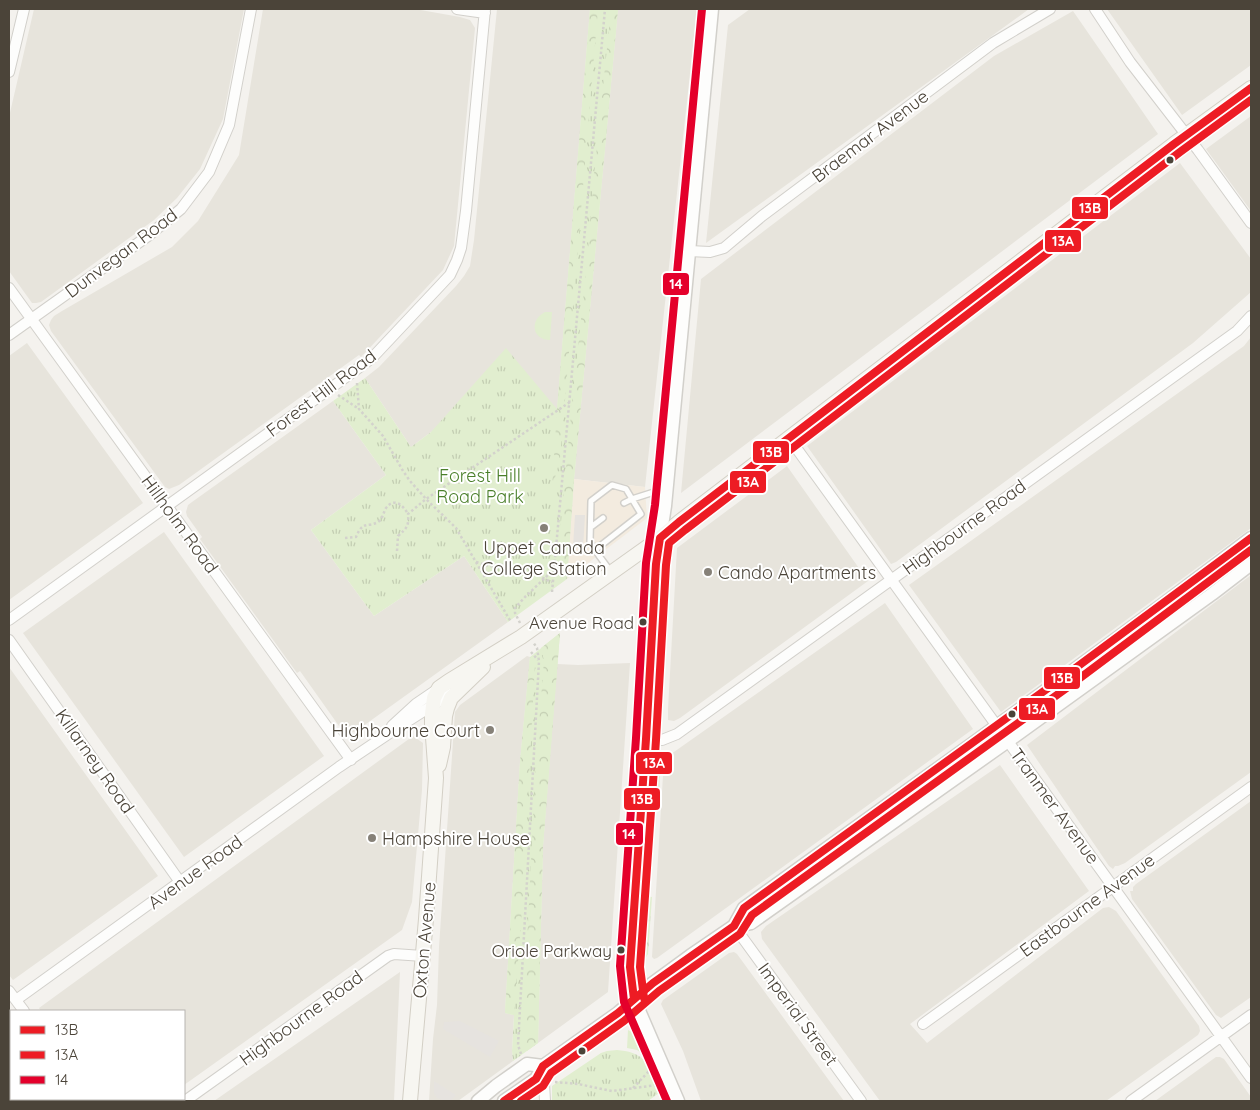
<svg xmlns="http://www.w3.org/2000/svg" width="1260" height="1110" font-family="Quicksand,sans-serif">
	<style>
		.residential { fill: #e7e4dc }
		.commercial { fill: #f3ebdf }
		.grass { fill: url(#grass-tufts) }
		.forest { fill: url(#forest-crowns) }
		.pitch { fill: #e1eecf }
		.parking { fill: #e6e3df }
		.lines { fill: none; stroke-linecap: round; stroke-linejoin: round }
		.service-casing { stroke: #d2d0cb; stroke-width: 8 }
		.minor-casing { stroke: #d2d0cb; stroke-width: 12 }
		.tertiary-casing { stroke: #d2d0cb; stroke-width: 15 }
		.secondary-casing { stroke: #d3cfc5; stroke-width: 16 }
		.path { stroke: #d3d2cc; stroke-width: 2.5; stroke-dasharray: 2.5 2.5; stroke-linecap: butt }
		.service { stroke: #fdfdfc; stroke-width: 5 }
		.minor { stroke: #fdfdfc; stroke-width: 10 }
		.tertiary { stroke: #fdfdfc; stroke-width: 12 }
		.secondary { stroke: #f7f6f1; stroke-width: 14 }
		.bus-1-casing { stroke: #fff; stroke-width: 11 }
		.bus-2-casing { stroke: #fff; stroke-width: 11 }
		.bus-3-casing { stroke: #fff; stroke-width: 11 }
		.bus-1 { stroke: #ed1c24; stroke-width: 8 }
		.bus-2 { stroke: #ed1c24; stroke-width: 8 }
		.bus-3 { stroke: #e4002b; stroke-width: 8 }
		.bus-dot { fill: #4b4439; stroke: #fff; stroke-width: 2 }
		.poi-dot { fill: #868178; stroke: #fff; stroke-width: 2 }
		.labels { text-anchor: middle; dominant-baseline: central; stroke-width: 4; stroke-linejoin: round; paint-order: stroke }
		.bus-label { font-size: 17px; fill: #4b4439; stroke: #fff; text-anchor: end }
		.street-label { font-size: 18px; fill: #4b4439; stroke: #fff }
		.park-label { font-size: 18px; fill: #4a7f2a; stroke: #fff }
		.poi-label { font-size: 18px; fill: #4b4439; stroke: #fff; text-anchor: start }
		.line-badge { stroke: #fff; stroke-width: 2 }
		.badge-label { font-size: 14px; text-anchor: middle; font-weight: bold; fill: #fff }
	</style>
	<defs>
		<pattern id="grass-tufts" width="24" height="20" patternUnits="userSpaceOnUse" patternTransform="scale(1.25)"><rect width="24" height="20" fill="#e1eecf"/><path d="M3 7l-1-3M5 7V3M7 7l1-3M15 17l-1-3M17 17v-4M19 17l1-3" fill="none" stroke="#c3cdb2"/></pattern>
		<pattern id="forest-crowns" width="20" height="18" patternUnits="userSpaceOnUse" patternTransform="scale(1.25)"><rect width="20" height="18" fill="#e1eecf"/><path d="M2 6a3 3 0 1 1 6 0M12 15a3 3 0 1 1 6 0" fill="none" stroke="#c3cdb2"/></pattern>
	</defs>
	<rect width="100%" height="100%" fill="#f4f2ee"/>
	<path class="residential" d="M 34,9 L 244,9 L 223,119 L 200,169 L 177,198 L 154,220 L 41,302 L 36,303 L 32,303 L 9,271 L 9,117 Z
		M 263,9 L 415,9 L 460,17 L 470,20 L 475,28 L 454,246 L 443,270 L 361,357 L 359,355 L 179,485 L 169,489 L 165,487 L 162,483 L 51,331 L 49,325 L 51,320 L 54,316 L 62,311 L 172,247 L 198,221 L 239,155 Z
		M 497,9 L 590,9 L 557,410 L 431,432 L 411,447 L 365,378 L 379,367 L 456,286 L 464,276 L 470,266 L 474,240 Z
		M 618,9 L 697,9 L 645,487 L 574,479 Z
		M 750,9 L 1029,9 L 706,243 L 728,25 Z
		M 1107,9 L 1251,9 L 1251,65 L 1182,115 Z
		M 1073,11 L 1158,134 L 681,493 L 701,279 L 994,56 Z
		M 1251,116 L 1251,211 L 1206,149 Z
		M 1180,163 L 1251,259 L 1251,292 L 1193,343 L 896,562 L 891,564 L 807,446 Z
		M 1251,337 L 1251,528 L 1001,712 L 909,585 L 1244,346 Z
		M 27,343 L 143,503 L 9,600 L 9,356 Z
		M 333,401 L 386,475 L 311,530 L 374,616 L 464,556 L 508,622 L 359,729 L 353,732 L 348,733 L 344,731 L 339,726 L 300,671 L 297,673 L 200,539 L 202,537 L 187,516 L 186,512 L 188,505 L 192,502 Z
		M 787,466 L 868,581 L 680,718 L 674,721 L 668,720 L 668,709 L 677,548 Z
		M 164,532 L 324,756 L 184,857 L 23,633 Z
		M 1251,575 L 1251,772 L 1125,863 L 1118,866 L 1115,866 L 1113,869 L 1109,866 L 1027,745 Z
		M 885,603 L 973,729 L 657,958 L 654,959 L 652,957 L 664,759 Z
		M 527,656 L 530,657 L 520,762 L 505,1013 L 514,1015 L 512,1051 L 513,1061 L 458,1101 L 429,1101 L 433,1039 L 437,1005 L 439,947 L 455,712 L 460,705 Z
		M 630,663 L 608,992 L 538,1043 L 543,846 L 557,664 L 578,665 Z
		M 9,667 L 158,876 L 13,980 L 9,975 Z
		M 413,736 L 423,743 L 422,790 L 412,902 L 402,930 L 184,1085 L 184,1011 L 41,1011 L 39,1008 Z
		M 1000,765 L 1089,891 L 910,1024 L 927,1043 L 1103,908 L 1109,907 L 1116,911 L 1199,1026 L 1200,1031 L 1198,1035 L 1106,1101 L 880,1101 L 762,939 L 761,932 L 766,926 Z
		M 1251,801 L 1251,997 L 1221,1018 L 1216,1015 L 1132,899 L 1130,891 L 1133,891 L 1133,887 L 1136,884 Z
		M 734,952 L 737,954 L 844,1101 L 701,1101 L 683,1051 L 661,1004 L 663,1000 L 729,953 Z
		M 400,972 L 394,1101 L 214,1101 Z
		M 1216,1057 L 1220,1057 L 1224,1059 L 1251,1097 L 1251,1101 L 1155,1101 Z"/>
	<path class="commercial" d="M 574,479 L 645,487 L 647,518 L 567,579 Z"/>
	<path class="grass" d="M 590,9 L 618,9 L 574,479 L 567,579 L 508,622 L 464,556 L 374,616 L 311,530 L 386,475 L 333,401 L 365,378 L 411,447 L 431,432 L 506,348 L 557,409 Z
		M 560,633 L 543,846 L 538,1043 L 513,1061 L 512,1051 L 514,1015 L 505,1013 L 520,762 L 530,657 Z
		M 652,769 L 660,770 L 659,804 L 650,805 Z
		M 643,896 L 652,897 L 648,954 L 645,959 L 641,953 L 640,950 Z
		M 628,1030 L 637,1035 L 648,1058 L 637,1050 L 627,1048 Z
		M 617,1050 C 628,1051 638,1053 646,1062 L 659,1093 L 648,1101 L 552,1101 L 552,1086 L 601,1053 L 607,1051 Z"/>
	<path class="forest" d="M 590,9 L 598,9 L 560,459 L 552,489 L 557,410 Z
		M 611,9 L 618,9 L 574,479 L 567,579 L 559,574 L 557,565 L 572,404 L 587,263 L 594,175 Z
		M 560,633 L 543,846 L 538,1043 L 527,1051 L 524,1043 L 524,1004 L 536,761 L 544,661 L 541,648 Z
		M 530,657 L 535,664 L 522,909 L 514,1015 L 505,1013 L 520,762 Z"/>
	<path class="pitch" d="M 545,312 L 552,312 L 550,340 C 532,340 529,320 545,312 Z"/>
	<path class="parking" d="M 575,515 L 585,515 L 583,548 L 573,547 Z
		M 460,1021 L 499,1041 L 490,1057 L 443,1029 L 444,1022 Z
		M 434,1081 L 456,1095 L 451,1101 L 445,1101 L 437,1098 L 434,1093 Z"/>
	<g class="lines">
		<g class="service-casing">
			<path id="service" d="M 591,527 L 603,518
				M 595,550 L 641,514 L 632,499 L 624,503
				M 611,572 L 600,557 L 590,542 L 591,501 L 612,485 L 626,489 L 632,499 L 654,492 L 666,491"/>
		</g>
		<g class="minor-casing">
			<path id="minor" d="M 457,9 L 485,13
				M 1095,9 L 1130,62 L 1198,150 L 1251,223
				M 9,72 L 24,9
				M 689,251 L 710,252 L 724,248 L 762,216 L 993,43 L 1050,9
				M 9,288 L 351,760
				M 9,335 L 148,236 L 181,209 L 209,172 L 229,125 L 251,9
				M 789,438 L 1251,1078
				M 9,620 L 353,372 L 372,358 L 435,291 L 450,275 L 457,260 L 461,248 L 466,211 L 485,9
				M 9,640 L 180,882
				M 392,726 L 416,704 L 438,689
				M 646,739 L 662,740 L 677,734 L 1237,331 L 1251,316
				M 734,926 L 861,1101
				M 9,991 L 24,1011
				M 16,1000 L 339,767 L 397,728 L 452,693
				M 923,1024 L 1251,787
				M 543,1066 L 545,1101
				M 86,1099 L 88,1101
				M 185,1101 L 388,956 L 394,954 L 423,956
				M 1131,1101 L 1251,1015"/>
		</g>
		<g class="tertiary-casing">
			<path id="tertiary" d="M 734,926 L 744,908 C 914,785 1085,665 1251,538
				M 478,1101 L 496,1086 L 527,1064 L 543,1066
				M 504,1101 L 536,1079 L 543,1066 L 618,1013 L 653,983 L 690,956 L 734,926 L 751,923 L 1008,741 L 1212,594 L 1251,564
				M 678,1101 L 634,999 L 630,967 L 641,799 L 646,739 L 656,564 L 665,506 L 712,9"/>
		</g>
		<g class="secondary-casing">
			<path id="secondary" d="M 439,765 L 443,747 L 445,716 L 447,708 L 451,698 L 483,667
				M 410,1101 L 426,919 L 436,778 L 432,724 L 432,714 L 434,698 L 439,688 L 449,681 L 521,637 L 660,538 L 679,522 L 1174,144 L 1251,88"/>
		</g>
		<path class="path" d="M 357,383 L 359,409 L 383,436 L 403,471 L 410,481 L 426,499 L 456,528 L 511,622
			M 338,395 L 359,409
			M 345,538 L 356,537 C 363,520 367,528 378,522 C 383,519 383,513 386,508 C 394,497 403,505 408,514
			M 397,551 L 398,536 C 407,528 409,526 408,514 L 426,499 L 570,402
			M 476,562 C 483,564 489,567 496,566 C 502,565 506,563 512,564 C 526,566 538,577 552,582
			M 552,592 L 605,9
			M 520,623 L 515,613 L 515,608 L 525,597 L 546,577 L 552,570
			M 531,652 L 538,660
			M 521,1054 L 518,1045 L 539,661 L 537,648 L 533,642
			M 555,1082 L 578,1084 L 612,1091 L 657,1085
			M 633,1088 L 651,1069"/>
		<use href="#service" class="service"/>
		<use href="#minor" class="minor"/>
		<use href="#tertiary" class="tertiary"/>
		<use href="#secondary" class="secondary"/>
		<g class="bus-1-casing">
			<path id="bus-1" d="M 634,999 L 630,967 L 646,739 L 656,564 L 660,538 L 679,522 L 1174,144 L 1251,88
				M 504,1101 L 536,1079 L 543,1066 L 618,1013 L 653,983 L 734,926 L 744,908 L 1062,678 L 1251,538"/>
		</g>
		<g class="bus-2-casing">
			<path id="bus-2" d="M 644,998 L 640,967 L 656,740 L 666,565 L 669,543 L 685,530 L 1180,152 L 1251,100
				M 521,1101 L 543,1086 L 551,1073 L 624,1021 L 659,991 L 740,934 L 752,915 L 1068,687 L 1251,550"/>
		</g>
		<g class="bus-3-casing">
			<path id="bus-3" d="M 667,1101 L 624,1002 L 620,966 L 636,738 L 646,563 L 655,505 L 702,9"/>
		</g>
		<use href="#bus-1" class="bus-1"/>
		<use href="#bus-2" class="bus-2"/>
		<use href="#bus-3" class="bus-3"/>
	</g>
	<g class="bus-dot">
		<circle cx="1170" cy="160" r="4.5"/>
		<circle cx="643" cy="622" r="4.5"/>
		<circle cx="1012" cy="714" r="4.5"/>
		<circle cx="621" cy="950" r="4.5"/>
		<circle cx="582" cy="1051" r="4.5"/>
	</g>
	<g class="poi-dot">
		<circle cx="544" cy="528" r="5"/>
		<circle cx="708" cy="572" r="5"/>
		<circle cx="490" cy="730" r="5"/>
		<circle cx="372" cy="838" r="5"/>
	</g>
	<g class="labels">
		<g class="bus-label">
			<text x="634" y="622">Avenue Road</text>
			<text x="612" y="950">Oriole Parkway</text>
		</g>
		<g class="street-label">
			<text transform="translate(870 136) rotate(-37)">Braemar Avenue</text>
			<text transform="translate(121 253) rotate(-37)">Dunvegan Road</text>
			<text transform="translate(321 393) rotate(-37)">Forest Hill Road</text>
			<text transform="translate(180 524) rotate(54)">Hillholm Road</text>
			<text transform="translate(964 527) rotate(-36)">Highbourne Road</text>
			<text transform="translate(95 761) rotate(55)">Killarney Road</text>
			<text transform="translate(1055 806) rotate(54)">Tranmer Avenue</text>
			<text transform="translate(195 872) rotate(-36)">Avenue Road</text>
			<text transform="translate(1087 905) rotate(-36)">Eastbourne Avenue</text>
			<text transform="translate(424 940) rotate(-85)">Oxton Avenue</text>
			<text transform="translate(798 1014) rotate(54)">Imperial Street</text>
			<text transform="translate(301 1018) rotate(-36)">Highbourne Road</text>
		</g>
		<g class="park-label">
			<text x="480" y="475">Forest Hill<tspan x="480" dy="21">Road Park</tspan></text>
		</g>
		<g class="poi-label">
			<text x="544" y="547" text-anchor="middle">Uppet Canada<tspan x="544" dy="21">College Station</tspan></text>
			<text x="718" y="572">Cando Apartments</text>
			<text x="480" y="730" text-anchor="end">Highbourne Court</text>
			<text x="382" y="838">Hampshire House</text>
		</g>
	</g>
	<g class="line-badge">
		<rect x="1071" y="196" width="38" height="24" rx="5" fill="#ed1c24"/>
		<rect x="1044" y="229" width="38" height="24" rx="5" fill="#ed1c24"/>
		<rect x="662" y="272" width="28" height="24" rx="5" fill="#e4002b"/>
		<rect x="752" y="440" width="38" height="24" rx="5" fill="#ed1c24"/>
		<rect x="729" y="470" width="38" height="24" rx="5" fill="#ed1c24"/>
		<rect x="1043" y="666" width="38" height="24" rx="5" fill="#ed1c24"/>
		<rect x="1018" y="697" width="38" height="24" rx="5" fill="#ed1c24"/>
		<rect x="635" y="751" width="38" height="24" rx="5" fill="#ed1c24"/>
		<rect x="623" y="787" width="38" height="24" rx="5" fill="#ed1c24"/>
		<rect x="615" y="822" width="29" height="24" rx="5" fill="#e4002b"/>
	</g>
	<g class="badge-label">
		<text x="1090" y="213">13B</text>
		<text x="1063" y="246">13A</text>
		<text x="676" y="289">14</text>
		<text x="771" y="457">13B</text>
		<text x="748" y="487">13A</text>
		<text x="1062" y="683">13B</text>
		<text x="1037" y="714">13A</text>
		<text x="654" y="768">13A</text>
		<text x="642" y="804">13B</text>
		<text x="629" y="839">14</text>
	</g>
	<rect width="1260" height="1110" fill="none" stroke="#4b4439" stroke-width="20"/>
	<rect x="10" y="1010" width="175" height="90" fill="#ffffff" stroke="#b7b4b0"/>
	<rect x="20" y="1026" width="25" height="8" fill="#ed1c24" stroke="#b7b4b0"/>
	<text x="55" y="1035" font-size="15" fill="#4b4439">13B</text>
	<rect x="20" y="1051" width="25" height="8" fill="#ed1c24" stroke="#b7b4b0"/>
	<text x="55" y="1060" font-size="15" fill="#4b4439">13A</text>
	<rect x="20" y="1076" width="25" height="8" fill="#e4002b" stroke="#b7b4b0"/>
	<text x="55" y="1085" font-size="15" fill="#4b4439">14</text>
</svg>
